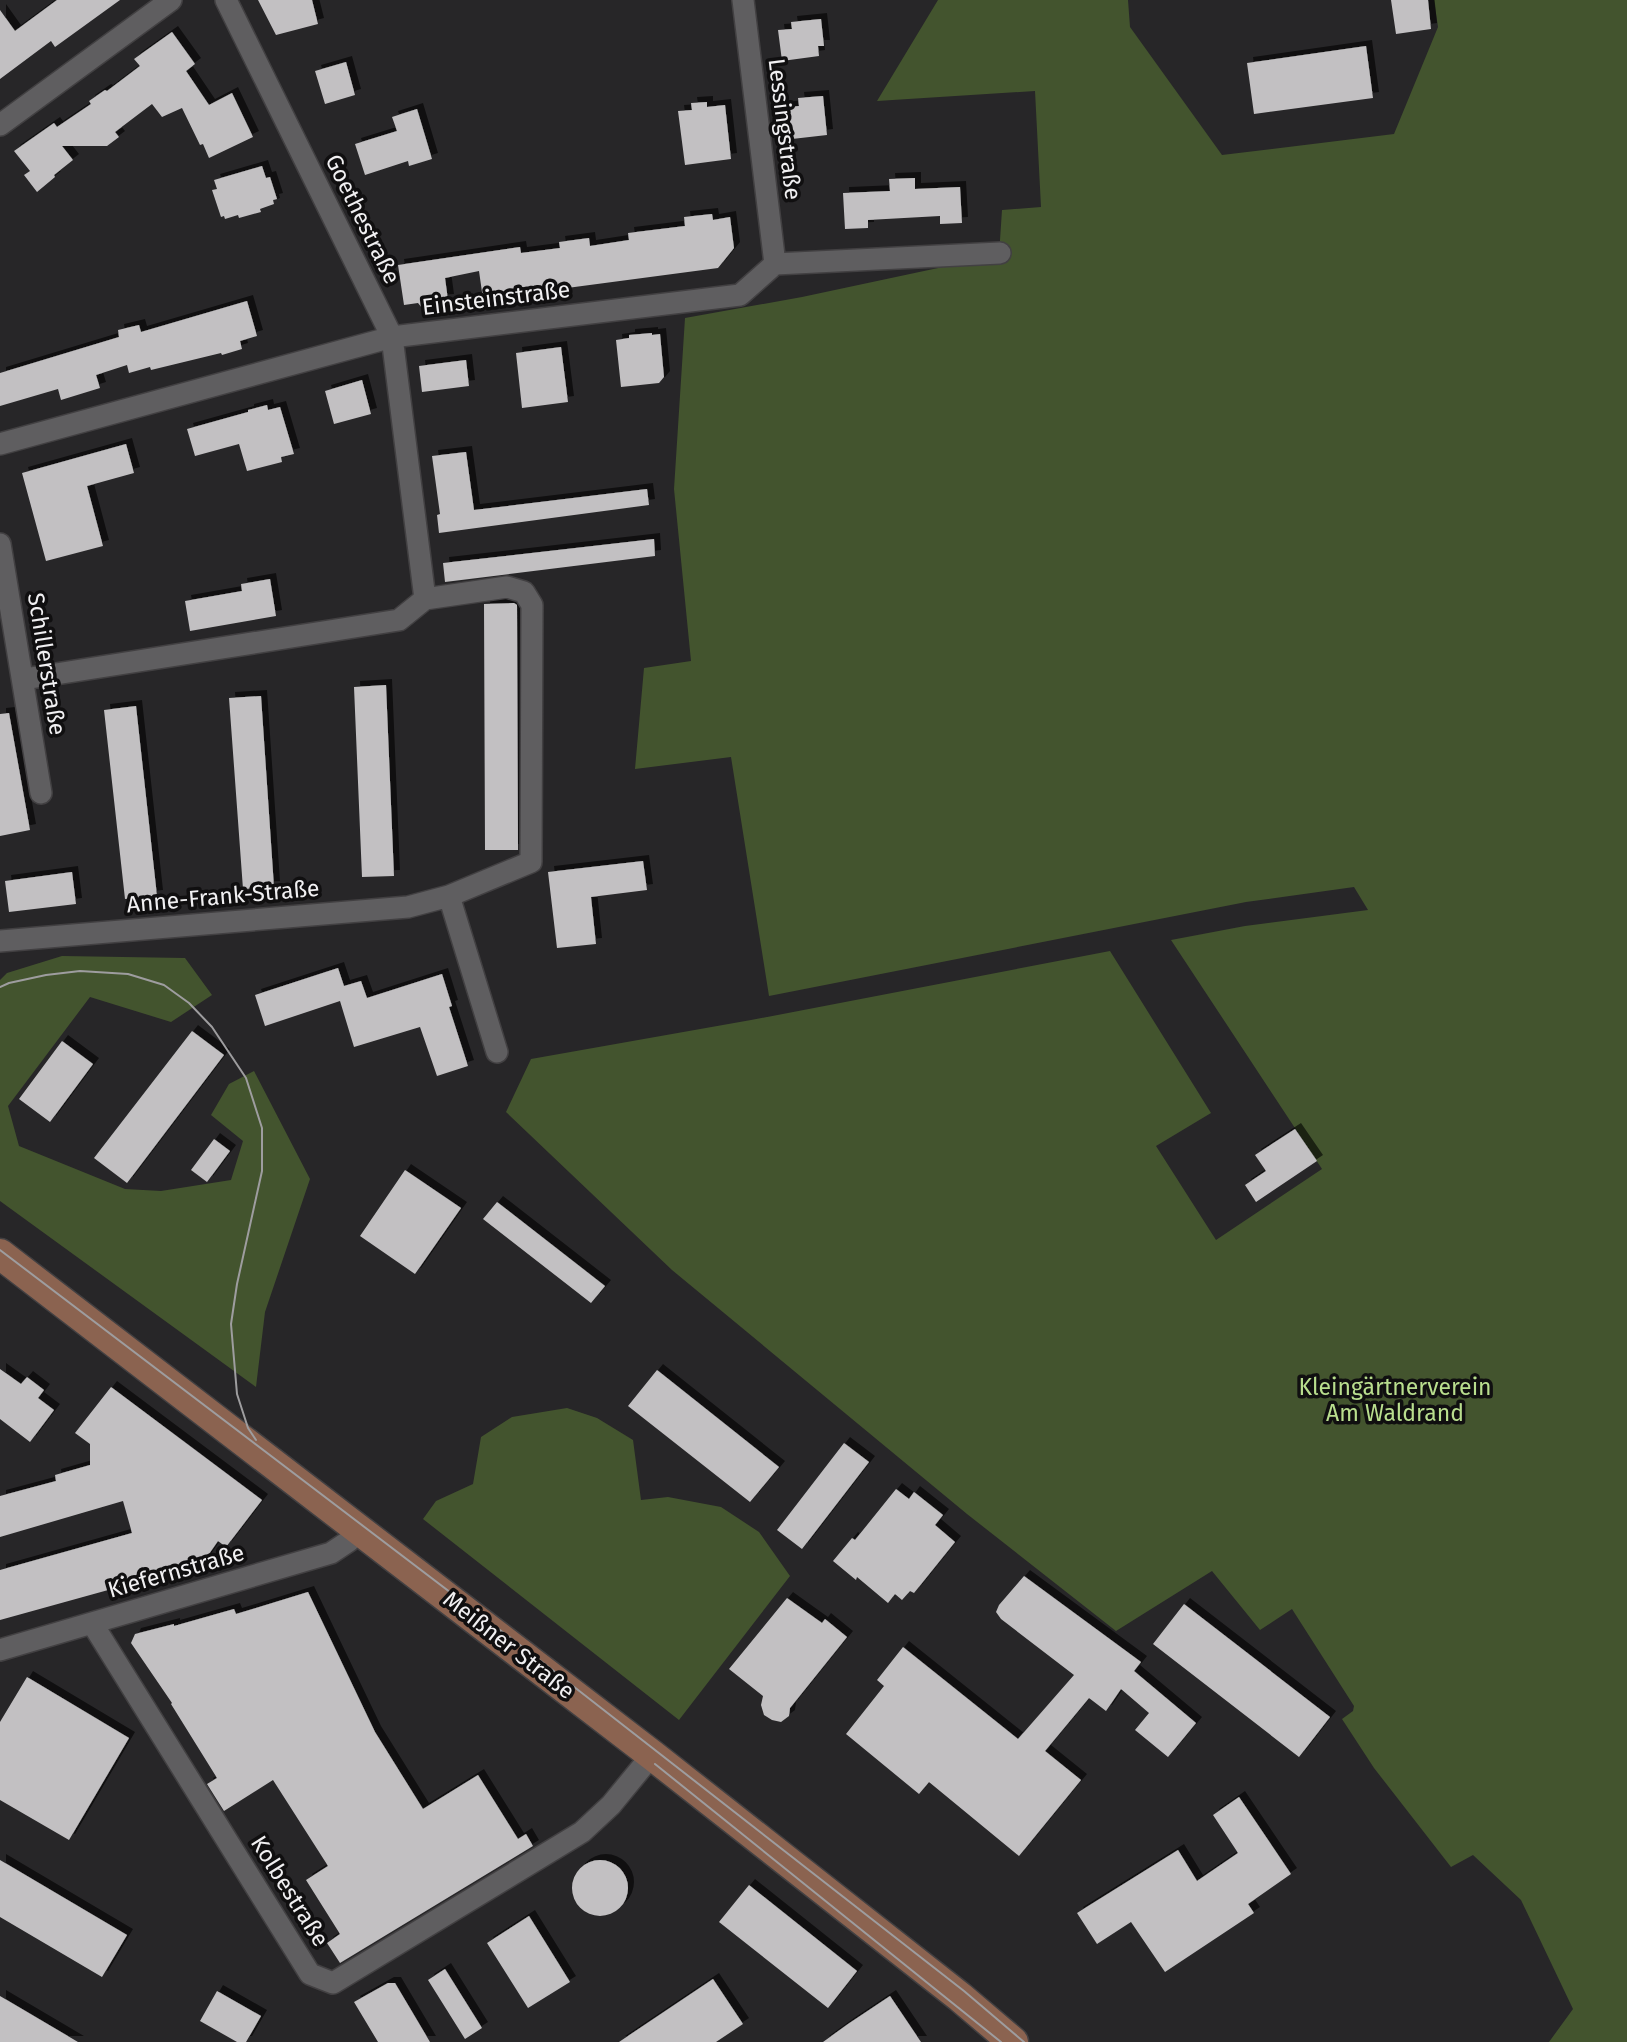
<svg xmlns="http://www.w3.org/2000/svg" width="1627" height="2042" font-family="'Fira Sans',sans-serif">
	<style>
		.green { fill: #43542e }
		.building { fill: #c2c0c2; filter: url(#shadow) }
		.lines { fill: none; stroke-linecap: round; stroke-linejoin: round }
		.street-casing { stroke: #424042; stroke-width: 24 }
		.secondary-casing { stroke: #424042; stroke-width: 33 }
		.street { stroke: #5f5e60; stroke-width: 21 }
		.secondary { stroke: #8b6350; stroke-width: 30 }
		.tram { stroke: #9e9d9f; stroke-width: 2 }
		.labels { text-anchor: middle; dominant-baseline: central; stroke-width: 7; stroke-linejoin: round; paint-order: stroke }
		.street-label { font-size: 23px; fill: #f1f0f2; stroke: #100f10 }
		.park-label { font-size: 23px; fill: #b9de8e; stroke: #100f10 }
	</style>
	<defs>
		<filter id="shadow"><feDropShadow dx="6" dy="-6" stdDeviation="0" flood-color="#0009"/></filter>
	</defs>
	<rect width="100%" height="100%" fill="#272628"/>
	<path class="green" d="M 938,0 L 1128,0 L 1130,27 L 1222,155 L 1394,134 L 1438,27 L 1434,0 L 1627,0 L 1627,2042 L 1549,2042 L 1573,2009 L 1521,1900 L 1473,1855 L 1451,1867 L 1374,1768 L 1342,1719 L 1353,1711 L 1354,1706 L 1292,1609 L 1260,1630 L 1212,1571 L 1116,1631 L 967,1514 L 672,1270 L 506,1112 L 531,1059 L 751,1020 L 1110,951 L 1211,1113 L 1156,1146 L 1216,1240 L 1322,1169 L 1171,940 L 1245,926 L 1368,910 L 1354,887 L 1246,902 L 769,996 L 731,757 L 635,769 L 644,668 L 691,661 L 674,489 L 685,318 L 802,297 L 999,255 L 1002,210 L 1041,207 L 1035,91 L 877,101 Z
		M 62,956 L 185,958 L 212,995 L 171,1022 L 90,997 L 8,1106 L 19,1146 L 125,1189 L 161,1191 L 231,1180 L 243,1141 L 211,1115 L 229,1084 L 254,1071 L 310,1179 L 265,1312 L 256,1387 L 0,1201 L 0,980 L 7,973 Z
		M 567,1408 L 597,1418 L 633,1440 L 641,1500 L 668,1497 L 721,1507 L 759,1532 L 790,1576 L 679,1720 L 423,1519 L 436,1501 L 473,1484 L 481,1437 L 512,1417 Z"/>
	<path class="building" d="M 57,0 L 120,0 L 55,47 L 51,41 L 0,79 L 0,10 L 15,31 Z
		M 258,0 L 312,0 L 318,24 L 276,35 Z
		M 1391,0 L 1428,0 L 1431,29 L 1396,34 Z
		M 821,19 L 824,46 L 818,46 L 819,56 L 782,61 L 778,30 L 792,29 L 791,22 Z
		M 172,32 L 195,64 L 186,71 L 209,105 L 232,93 L 253,137 L 209,158 L 203,144 L 200,145 L 182,108 L 162,117 L 152,104 L 115,132 L 119,137 L 107,146 L 62,146 L 73,160 L 54,175 L 55,177 L 37,192 L 24,175 L 30,171 L 14,151 L 54,123 L 57,127 L 91,104 L 89,101 L 105,90 L 107,91 L 140,66 L 134,59 Z
		M 1366,46 L 1373,98 L 1254,114 L 1247,63 Z
		M 346,62 L 355,95 L 325,104 L 315,71 Z
		M 823,96 L 827,135 L 792,139 L 788,107 L 799,106 L 798,98 Z
		M 707,102 L 707,107 L 725,105 L 731,159 L 685,165 L 678,111 L 692,110 L 691,103 Z
		M 417,109 L 432,159 L 409,166 L 408,161 L 365,175 L 355,144 L 397,131 L 392,117 Z
		M 262,166 L 266,178 L 270,177 L 277,199 L 273,200 L 274,204 L 260,209 L 261,212 L 239,218 L 238,215 L 225,219 L 224,216 L 221,217 L 212,190 L 217,189 L 214,180 Z
		M 915,178 L 915,189 L 960,187 L 962,223 L 940,224 L 940,216 L 868,220 L 868,228 L 845,229 L 843,193 L 890,191 L 889,179 Z
		M 712,214 L 713,220 L 730,217 L 734,248 L 718,268 L 483,299 L 479,271 L 445,278 L 448,300 L 433,301 L 430,307 L 422,308 L 418,303 L 404,305 L 398,265 L 520,247 L 521,253 L 560,248 L 559,242 L 589,238 L 590,246 L 629,240 L 628,233 L 685,226 L 684,217 Z
		M 247,301 L 257,336 L 240,341 L 242,349 L 222,355 L 221,353 L 151,370 L 150,367 L 129,373 L 127,365 L 96,375 L 100,388 L 61,400 L 58,389 L 0,406 L 0,373 L 119,337 L 118,330 L 139,325 L 141,332 Z
		M 652,333 L 652,335 L 660,334 L 664,377 L 659,383 L 621,387 L 616,340 L 629,338 L 629,335 Z
		M 561,347 L 568,402 L 522,408 L 516,353 Z
		M 466,360 L 469,386 L 422,392 L 419,366 Z
		M 362,380 L 371,414 L 334,424 L 325,391 Z
		M 267,405 L 268,410 L 280,407 L 294,454 L 281,457 L 282,462 L 247,471 L 239,444 L 195,456 L 187,429 L 248,412 L 248,410 Z
		M 126,444 L 134,473 L 87,486 L 103,546 L 46,561 L 22,473 Z
		M 466,452 L 474,510 L 647,489 L 649,505 L 439,533 L 437,515 L 440,514 L 432,456 Z
		M 654,539 L 655,556 L 445,582 L 443,563 Z
		M 270,579 L 276,616 L 190,631 L 185,601 L 242,591 L 241,584 Z
		M 514,603 L 517,605 L 518,850 L 485,850 L 484,604 Z
		M 386,685 L 394,876 L 362,877 L 354,687 Z
		M 261,696 L 274,887 L 243,889 L 229,698 Z
		M 136,706 L 157,896 L 125,899 L 104,710 Z
		M 9,713 L 30,830 L 0,836 L 0,714 Z
		M 643,861 L 647,890 L 591,897 L 596,944 L 557,948 L 548,872 Z
		M 72,872 L 76,904 L 9,912 L 5,881 Z
		M 338,968 L 344,986 L 361,981 L 367,998 L 442,974 L 452,1006 L 449,1007 L 468,1066 L 437,1076 L 420,1027 L 354,1047 L 340,1001 L 265,1026 L 255,995 Z
		M 192,1031 L 224,1055 L 127,1183 L 94,1158 Z
		M 62,1041 L 93,1064 L 50,1122 L 19,1099 Z
		M 1295,1129 L 1317,1161 L 1256,1202 L 1245,1185 L 1266,1171 L 1255,1155 Z
		M 214,1139 L 230,1151 L 207,1182 L 191,1170 Z
		M 405,1170 L 461,1208 L 415,1274 L 360,1236 Z
		M 497,1202 L 605,1286 L 591,1303 L 483,1219 Z
		M 0,1369 L 21,1384 L 27,1377 L 44,1390 L 38,1398 L 54,1410 L 30,1442 L 0,1419 Z
		M 657,1370 L 779,1467 L 750,1502 L 628,1406 Z
		M 111,1387 L 262,1500 L 226,1547 L 218,1541 L 202,1564 L 0,1620 L 0,1570 L 132,1533 L 123,1501 L 0,1537 L 0,1496 L 56,1481 L 55,1475 L 90,1465 L 90,1444 L 75,1433 Z
		M 844,1443 L 869,1462 L 802,1549 L 777,1530 Z
		M 896,1489 L 909,1499 L 914,1492 L 943,1515 L 935,1525 L 955,1542 L 914,1593 L 910,1591 L 902,1600 L 895,1594 L 888,1603 L 857,1577 L 856,1580 L 833,1561 L 852,1538 L 855,1540 Z
		M 1024,1576 L 1141,1662 L 1134,1671 L 1196,1723 L 1168,1757 L 1135,1730 L 1149,1713 L 1121,1689 L 1106,1711 L 1089,1698 L 1045,1751 L 1081,1780 L 1019,1856 L 929,1782 L 919,1794 L 846,1734 L 884,1686 L 877,1680 L 903,1647 L 1018,1739 L 1074,1675 L 1001,1619 L 996,1612 L 999,1605 Z
		M 308,1592 L 375,1732 L 423,1809 L 478,1775 L 518,1839 L 526,1834 L 533,1846 L 340,1963 L 327,1943 L 340,1934 L 306,1880 L 328,1866 L 273,1780 L 224,1811 L 207,1784 L 217,1778 L 171,1704 L 172,1703 L 131,1643 L 135,1634 L 174,1624 L 174,1626 L 234,1609 L 236,1614 Z
		M 787,1598 L 822,1623 L 825,1619 L 847,1637 L 790,1708 L 789,1716 L 781,1722 L 772,1720 L 764,1715 L 761,1705 L 763,1696 L 729,1669 Z
		M 1184,1604 L 1330,1717 L 1299,1757 L 1153,1644 Z
		M 27,1677 L 129,1738 L 69,1840 L 0,1800 L 0,1722 Z
		M 1239,1797 L 1291,1874 L 1248,1904 L 1254,1913 L 1165,1972 L 1131,1922 L 1097,1944 L 1077,1913 L 1178,1850 L 1197,1881 L 1238,1853 L 1213,1815 Z
		M 0,1860 L 127,1935 L 102,1977 L 0,1917 Z
		M572 1888a28 28 0 1 1 56 0a28 28 0 1 1-56 0Z
		M 749,1885 L 857,1971 L 828,2008 L 719,1922 Z
		M 529,1916 L 570,1982 L 528,2008 L 487,1943 Z
		M 445,1969 L 482,2028 L 465,2039 L 428,1980 Z
		M 713,1979 L 743,2024 L 716,2042 L 619,2042 Z
		M 388,1983 L 395,1983 L 430,2042 L 378,2042 L 354,2002 Z
		M 217,1991 L 261,2016 L 246,2042 L 237,2042 L 200,2021 Z
		M 0,1996 L 78,2042 L 0,2042 Z
		M 890,1996 L 921,2042 L 823,2042 L 848,2024 Z"/>
	<g class="lines">
		<g class="street-casing">
			<path id="street" d="M 226,0 L 392,337 L 425,599
				M 743,0 L 775,264
				M 0,125 L 171,0
				M 0,444 L 392,337 L 740,295 L 775,264 L 1000,253
				M 0,544 L 41,793
				M 449,896 L 497,1052
				M 0,941 L 408,907 L 449,896 L 531,862 L 532,605 L 524,592 L 507,587 L 425,599 L 399,620 L 24,679
				M 92,1623 L 310,1974 L 333,1983 L 582,1832 L 611,1805 L 652,1755
				M 0,1650 L 331,1553 L 349,1541 L 359,1529"/>
		</g>
		<g class="secondary-casing">
			<path id="secondary" d="M 0,1254 L 652,1755 L 960,1997 L 1013,2042"/>
		</g>
		<use href="#street" class="street"/>
		<use href="#secondary" class="secondary"/>
		<path class="tram" d="M 0,987 L 9,983 L 46,975 L 80,971 L 128,974 L 164,985 L 189,1003 L 212,1027 L 246,1078 L 262,1128 L 262,1171 L 237,1284 L 231,1324 L 237,1394 L 248,1428 L 256,1440
			M 0,1250 L 546,1665 L 964,1991 L 1024,2042
			M 655,1764 L 1001,2042"/>
	</g>
	<g class="labels">
		<g class="street-label">
			<text transform="translate(785 129) rotate(83)">Lessingstraße</text>
			<text transform="translate(363 219) rotate(64)">Goethestraße</text>
			<text transform="translate(496 298) rotate(-7)">Einsteinstraße</text>
			<text transform="translate(47 664) rotate(81)">Schillerstraße</text>
			<text transform="translate(223 896) rotate(-5)">Anne-Frank-Straße</text>
			<text transform="translate(176 1571) rotate(-16)">Kiefernstraße</text>
			<text transform="translate(509 1645) rotate(38)">Meißner Straße</text>
			<text transform="translate(290 1891) rotate(58)">Kolbestraße</text>
		</g>
		<g class="park-label">
			<text x="1395" y="1387">Kleingärtnerverein<tspan x="1395" dy="26">Am Waldrand</tspan></text>
		</g>
	</g>
</svg>
